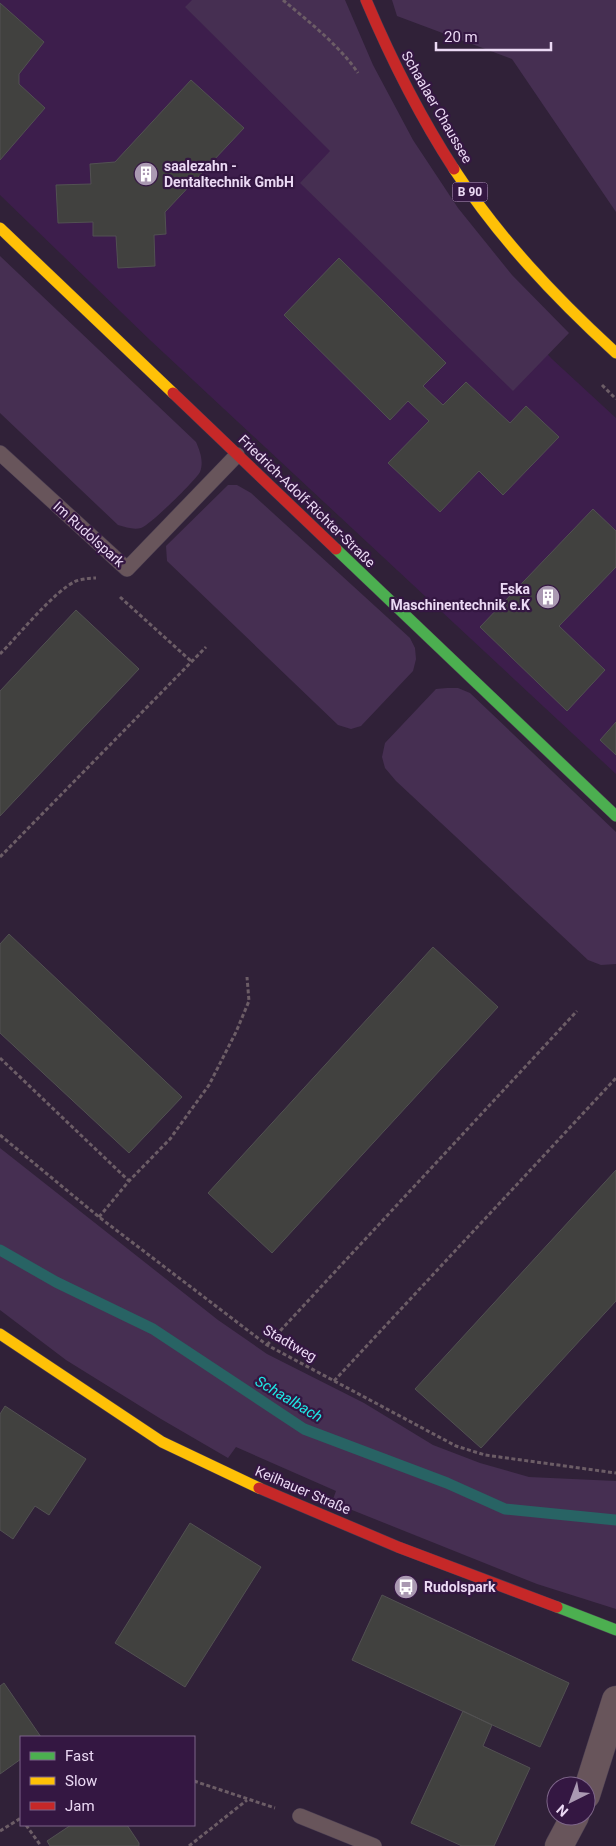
<svg xmlns="http://www.w3.org/2000/svg" width="616" height="1846" font-family="Roboto,sans-serif">
	<style>
		.built { fill: #3d1e4c }
		.green { fill: #462f52 }
		.lines { fill: none; stroke-linecap: round; stroke-linejoin: round }
		.stream { stroke: #286364; stroke-width: 11 }
		.building { fill: #41413f; stroke: #525152 }
		.lane-casing { stroke: #493c51; stroke-width: 16 }
		.street-casing { stroke: #493c51; stroke-width: 29 }
		.fast-casing { stroke: #493c51; stroke-width: 12 }
		.slow-casing { stroke: #493c51; stroke-width: 12 }
		.jam-casing { stroke: #493c51; stroke-width: 12 }
		.path { stroke: #6c5d66; stroke-width: 3; stroke-dasharray: 4 2.5; stroke-linecap: butt }
		.lane { stroke: #68555b; stroke-width: 15 }
		.street { stroke: #68555b; stroke-width: 28 }
		.fast { stroke: #4caf50; stroke-width: 11 }
		.slow { stroke: #ffc107; stroke-width: 11 }
		.jam { stroke: #c62828; stroke-width: 11 }
		.labels { text-anchor: middle; dominant-baseline: central; stroke-width: 4.5; stroke-linejoin: round; paint-order: stroke }
		.shield { fill: #341742; stroke: #b49fbf; stroke-width: 1 }
		.shield-label { font-size: 12px; font-weight: bold; fill: #ebd9f4 }
		.street-label { font-size: 14px; fill: #ebd9f4; stroke: #341742 }
		.poi-label { font-size: 14px; font-weight: bold; fill: #ebd9f4; stroke: #341742; text-anchor: start }
		.water-label { font-size: 15px; font-style: italic; fill: #1ee8e5; stroke: #341742 }
	</style>
	<rect width="100%" height="100%" fill="#302138"/>
	<path class="built" d="M 0,0 L 227,0 L 435,237 L 552,359 L 616,418 L 616,774 L 150,340 L 0,195 Z"/>
	<path class="green" d="M 192,0 L 345,0 L 373,65 L 413,140 L 458,208 L 512,275 L 569,333 L 513,391 L 300,183 L 330,151 L 185,7 Z
		M 392,0 L 616,0 L 616,212 L 512,59 L 397,16 Z
		M 0,256 L 196,442 C 200,451 204,462 200,472 C 196,480 149,526 141,528 C 133,530 126,527 118,525 L 0,413 Z
		M 228,485 L 237,485 L 251,493 L 410,638 L 415,648 L 416,659 L 413,671 L 361,726 L 351,729 L 338,725 L 167,561 L 166,546 Z
		M 447,688 L 458,688 L 470,693 L 616,832 L 616,964 L 601,965 L 588,960 L 396,781 L 385,768 L 382,757 L 385,743 L 436,689 Z
		M 0,1148 L 218,1320 L 267,1354 L 364,1403 L 433,1445 L 480,1463 L 529,1477 L 616,1481 L 616,1609 L 537,1584 L 332,1502 L 336,1491 L 236,1447 L 228,1458 L 161,1419 L 66,1360 L 0,1310 Z"/>
	<g class="lines">
		<path class="stream" d="M 0,1250 L 56,1282 L 153,1329 L 304,1429 L 447,1483 L 505,1509 L 616,1520"/>
	</g>
	<path class="building" d="M 0,3 L 44,42 L 19,74 L 19,84 L 45,108 L 0,160 Z
		M 191,80 L 244,128 L 165,212 L 166,234 L 154,235 L 155,266 L 118,268 L 116,236 L 93,236 L 93,222 L 58,223 L 56,185 L 91,184 L 90,164 L 115,162 Z
		M 339,258 L 446,363 L 423,386 L 443,405 L 466,382 L 510,423 L 526,406 L 559,437 L 503,495 L 479,471 L 440,512 L 388,463 L 429,421 L 408,401 L 390,420 L 284,315 Z
		M 593,509 L 616,531 L 616,567 L 559,626 L 605,670 L 567,711 L 480,627 Z
		M 76,610 L 139,669 L 0,816 L 0,691 Z
		M 616,722 L 616,755 L 600,740 Z
		M 9,934 L 182,1097 L 129,1153 L 0,1033 L 0,944 Z
		M 433,947 L 498,1007 L 272,1253 L 208,1193 Z
		M 616,1170 L 616,1301 L 481,1448 L 415,1389 Z
		M 5,1406 L 86,1459 L 49,1515 L 35,1506 L 13,1539 L 0,1530 L 0,1414 Z
		M 190,1523 L 261,1567 L 185,1687 L 115,1643 Z
		M 382,1595 L 569,1683 L 540,1747 L 352,1660 Z
		M 4,1683 L 41,1737 L 21,1737 L 21,1759 L 0,1774 L 0,1686 Z
		M 463,1711 L 492,1725 L 483,1746 L 530,1768 L 494,1846 L 462,1846 L 411,1823 Z
		M 71,1825 L 127,1825 L 139,1843 L 139,1846 L 50,1846 L 47,1841 Z"/>
	<g class="lines">
		<g class="lane-casing">
			<path id="lane" d="M 0,453 L 127,569 L 237,455
				M 300,1816 L 374,1846"/>
		</g>
		<g class="street-casing">
			<path id="street" d="M 586,1795 L 616,1700
				M 559,1846 L 575,1816"/>
		</g>
		<g class="fast-casing">
			<path id="fast" d="M 336,549 L 616,816
				M 557,1607 L 616,1630"/>
		</g>
		<g class="slow-casing">
			<path id="slow" d="M 454,169 C 499,238 555,297 616,353
				M 0,228 L 173,393
				M 0,1334 L 162,1442 L 259,1488"/>
		</g>
		<g class="jam-casing">
			<path id="jam" d="M 366,0 C 391,59 419,115 454,169
				M 173,393 L 336,549
				M 259,1488 L 398,1547 L 557,1607"/>
		</g>
		<path class="path" d="M 283,0 C 309,22 339,45 358,73
			M 602,385 L 616,399
			M 120,597 L 192,662
			M 0,654 C 19,635 53,592 76,581 C 83,579 89,578 96,578
			M 0,857 L 206,647
			M 0,1058 L 129,1181
			M 0,1135 L 99,1217 L 267,1345 L 456,1446 L 485,1455 L 616,1473
			M 99,1217 L 129,1181 L 170,1139 L 209,1085 L 236,1032 L 249,1001 L 247,977
			M 267,1345 L 577,1011
			M 334,1381 L 616,1078
			M 194,1781 L 275,1808
			M 26,1825 L 41,1846
			M 0,1831 L 21,1818
			M 189,1846 L 247,1800"/>
		<use href="#lane" class="lane"/>
		<use href="#street" class="street"/>
		<use href="#fast" class="fast"/>
		<use href="#slow" class="slow"/>
		<use href="#jam" class="jam"/>
	</g>
	<defs>
		<g id="building-disc" transform="scale(1.25)"><circle r="9.5" fill="#aa99b2" stroke="#341742"/><path d="M-4-6H4V6H1V3H-1V6H-4ZM-2.5-4.3h1.7v1.8h-1.7ZM.8-4.3h1.7v1.8H.8ZM-2.5-1h1.7V.8h-1.7ZM.8-1h1.7V.8H.8Z" fill="#fff"/></g>
		<g id="bus-disc" transform="scale(1.25)"><circle r="9.5" fill="#aa99b2" stroke="#341742"/><path d="M-5-6H5V4H4V6H2V4H-2V6H-4V4H-5ZM-3.5-4V0h7V-4ZM-3.5 1.2v1.5H-2V1.2ZM2 1.2v1.5H3.5V1.2Z" fill="#fff"/></g>
	</defs>
	<g fill-rule="evenodd">
		<use href="#building-disc" x="146" y="174"/>
		<use href="#building-disc" x="548" y="597"/>
		<use href="#bus-disc" x="406" y="1587"/>
	</g>
	<g class="labels">
		<rect class="shield" x="452.5" y="182.5" width="35" height="19" rx="4"/>
		<g class="shield-label">
			<text x="470" y="192">B 90</text>
		</g>
		<g class="street-label">
			<text transform="translate(437 107) rotate(60)">Schaalaer Chaussee</text>
			<text transform="translate(307 501) rotate(44)">Friedrich-Adolf-Richter-Straße</text>
			<text transform="translate(89 534) rotate(42)">Im Rudolspark</text>
			<text transform="translate(290 1343) rotate(30)">Stadtweg</text>
			<text transform="translate(303 1490) rotate(23)">Keilhauer Straße</text>
		</g>
		<g class="poi-label">
			<text x="164" y="166">saalezahn -<tspan x="164" dy="16">Dentaltechnik GmbH</tspan></text>
			<text x="530" y="589" text-anchor="end">Eska<tspan x="530" dy="16">Maschinentechnik e.K</tspan></text>
			<text x="424" y="1587">Rudolspark</text>
		</g>
		<g class="water-label">
			<text transform="translate(289 1399) rotate(31)">Schaalbach</text>
		</g>
	</g>
	<rect x="20" y="1736" width="175" height="90" fill="#341742" stroke="#7d6589"/>
	<rect x="30" y="1752" width="25" height="8" fill="#4caf50" stroke="#7d6589"/>
	<text x="65" y="1761" font-size="15" fill="#ebd9f4">Fast</text>
	<rect x="30" y="1777" width="25" height="8" fill="#ffc107" stroke="#7d6589"/>
	<text x="65" y="1786" font-size="15" fill="#ebd9f4">Slow</text>
	<rect x="30" y="1802" width="25" height="8" fill="#c62828" stroke="#7d6589"/>
	<text x="65" y="1811" font-size="15" fill="#ebd9f4">Jam</text>
	<g transform="translate(571 1801) rotate(222)"><circle r="24" fill="#341742" stroke="#7d6589"/>
	<path d="M0-4L9 19L0 12L-9 19Z" fill="#aa99b2"/>
	<text y="-8" font-size="14" font-weight="bold" text-anchor="middle" fill="#ebd9f4">N</text>
	</g>
	<path d="M436 42v8h115v-8" fill="none" stroke="#ebd9f4" stroke-width="2.5"/>
	<text x="444" y="42" font-size="15" fill="#ebd9f4" stroke="#341742" stroke-width="4" paint-order="stroke">20 m</text>
</svg>
